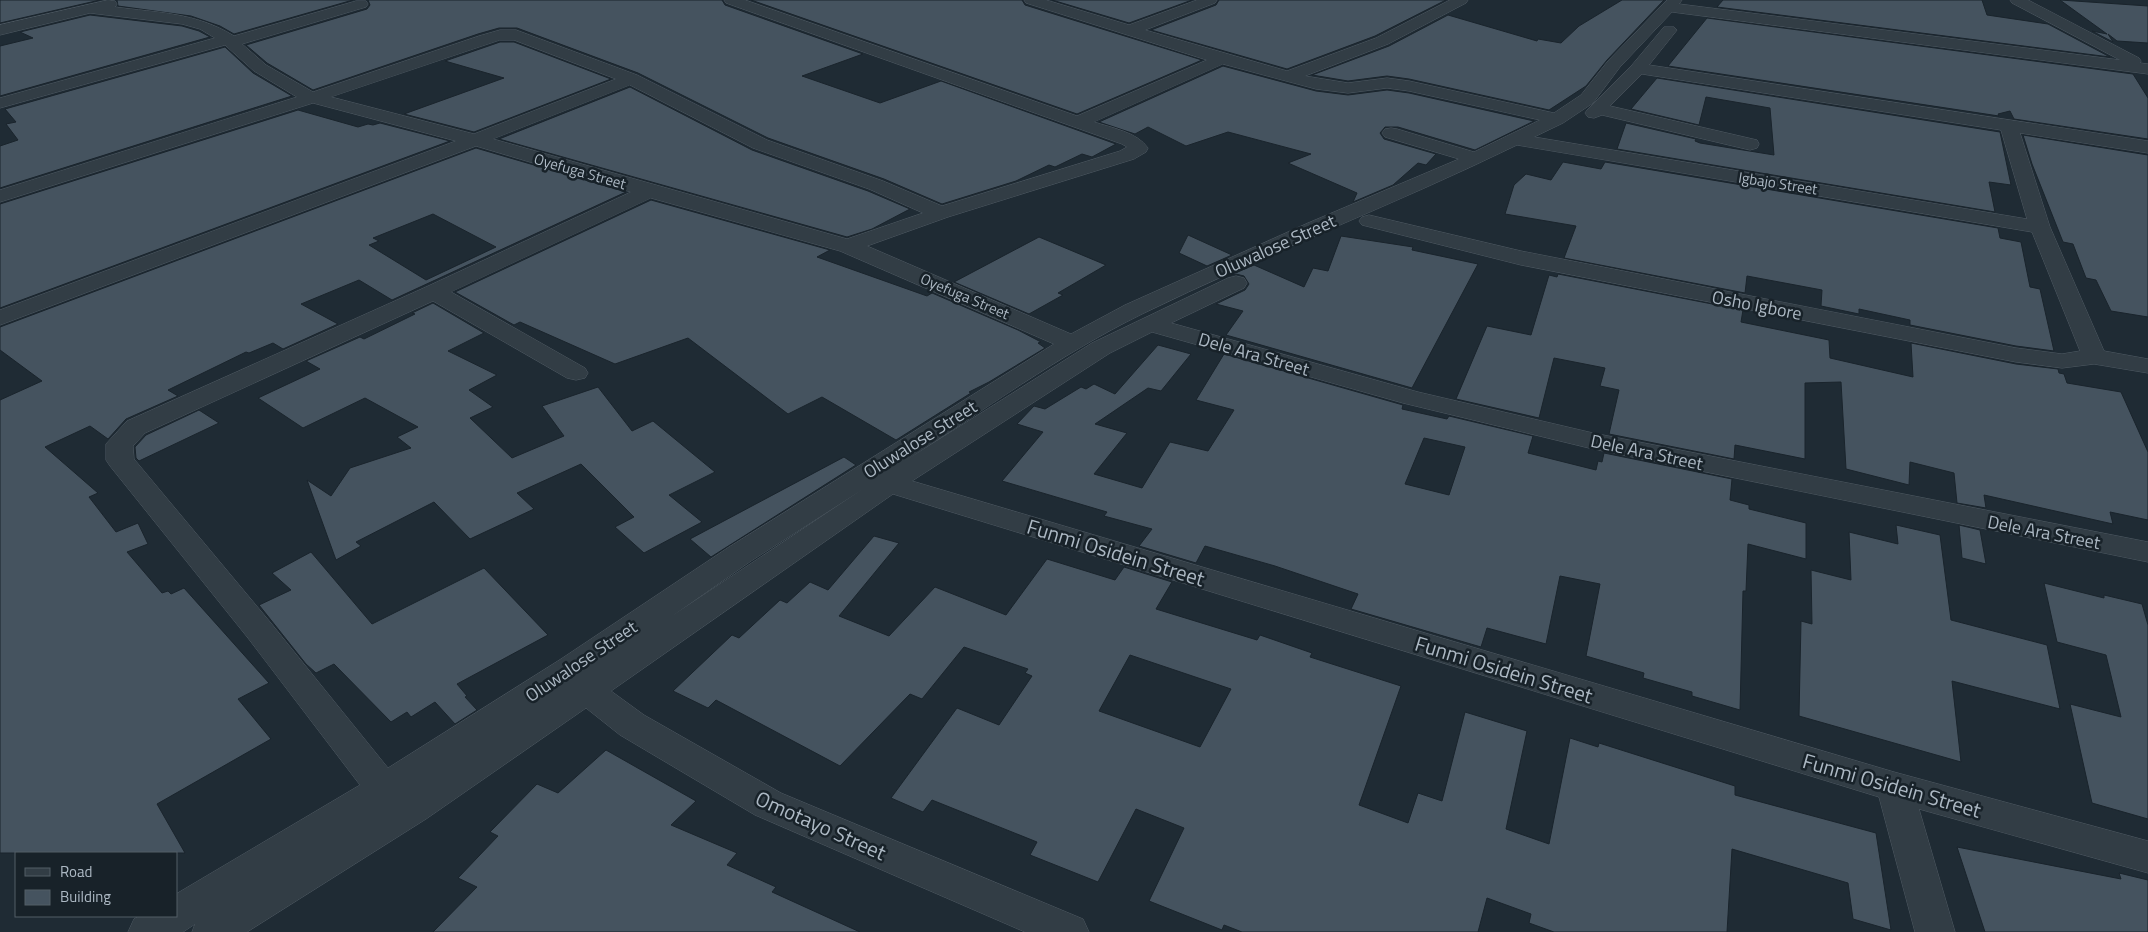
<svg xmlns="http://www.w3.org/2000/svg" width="2148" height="932" font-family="'Titillium Web',sans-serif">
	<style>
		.building { fill: #45535f; stroke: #1a242c; fill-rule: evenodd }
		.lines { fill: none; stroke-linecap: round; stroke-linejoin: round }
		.minor-casing { stroke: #505b64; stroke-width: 1 }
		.minor { fill: #323d45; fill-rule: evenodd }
		.labels { text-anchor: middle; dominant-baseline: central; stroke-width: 5; stroke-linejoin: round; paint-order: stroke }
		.far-street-label { font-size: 15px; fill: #acb8c3; stroke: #182229 }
		.street-label { font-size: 18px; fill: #acb8c3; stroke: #182229 }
		.near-street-label { font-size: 21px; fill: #acb8c3; stroke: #182229 }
	</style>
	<rect width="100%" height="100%" fill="#1f2b34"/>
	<path class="building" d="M 0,0 L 100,0 L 0,23 Z
		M 117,0 L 353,0 L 234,34 L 220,26 L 191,16 L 118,6 Z
		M 368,0 L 722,0 L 725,5 L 863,54 L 802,76 L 880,103 L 941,81 L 1116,144 L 1092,157 L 1082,154 L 1055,167 L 1049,165 L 1016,181 L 942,204 L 884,179 L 768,138 L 638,73 L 517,28 L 499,28 L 478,34 L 313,90 L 267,63 L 246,45 L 367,9 L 370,5 Z
		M 751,0 L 1022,0 L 1025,5 L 1202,60 L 1077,114 Z
		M 1052,0 L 1192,0 L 1129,23 Z
		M 1219,0 L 1446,0 L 1375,36 L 1287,69 L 1151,30 L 1216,5 Z
		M 1622,0 L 1664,0 L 1607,60 L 1586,86 L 1549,110 L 1409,79 L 1387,76 L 1348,81 L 1312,75 L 1389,46 L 1448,15 L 1537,41 L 1538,39 L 1561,43 L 1579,26 Z
		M 1723,0 L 1982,0 L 1987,15 L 2048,24 L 2110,57 L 1717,7 Z
		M 2060,0 L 2148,6 L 2148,43 L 2117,41 L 2108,34 L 2113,42 L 2092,31 L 2107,34 Z
		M 90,15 L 182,26 L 199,31 L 210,37 L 0,96 L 0,46 L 33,38 L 20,32 Z
		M 1707,18 L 2133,74 L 2148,98 L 2148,139 L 2014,119 L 2010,111 L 1998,114 L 1999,116 L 1668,66 Z
		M 500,42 L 514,42 L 611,79 L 474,132 L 404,114 L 504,78 L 445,61 Z
		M 225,47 L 253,73 L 292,96 L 0,188 L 0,146 L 18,140 L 6,124 L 16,122 L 5,109 Z
		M 1223,66 L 1316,91 L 1348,95 L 1387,90 L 1409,93 L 1534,121 L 1475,150 L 1398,127 L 1385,127 L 1380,133 L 1384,139 L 1436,154 L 1426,165 L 1418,163 L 1393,185 L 1353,202 L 1357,193 L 1288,163 L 1311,154 L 1228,132 L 1186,146 L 1148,127 L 1135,134 L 1099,122 Z
		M 1657,78 L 2000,132 L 2011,185 L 1989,182 L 1995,212 L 1617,149 L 1626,123 L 1696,139 L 1695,141 L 1700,143 L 1774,155 L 1770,108 L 1706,97 L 1699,125 L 1631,109 Z
		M 630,87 L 752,150 L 868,191 L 910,209 L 872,229 L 847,237 L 499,139 Z
		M 298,110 L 358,127 L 368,124 L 373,125 L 380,123 L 450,141 L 0,308 L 0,204 Z
		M 2023,135 L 2148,155 L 2148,317 L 2111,311 L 2096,280 L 2086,278 L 2073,244 L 2063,242 L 2032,164 Z
		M 476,148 L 626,192 L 392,300 L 359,280 L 301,304 L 338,324 L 283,349 L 273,343 L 249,353 L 246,352 L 168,390 L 178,396 L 126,419 L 108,439 L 90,426 L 45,447 L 98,493 L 89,497 L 116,532 L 138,523 L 148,544 L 127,552 L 162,593 L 168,591 L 171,594 L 184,588 L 269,683 L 238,699 L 271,739 L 157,804 L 185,853 L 0,853 L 0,400 L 42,381 L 0,350 L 0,327 ZM 433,214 L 496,247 L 426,280 L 369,245 L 379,241 L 373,238 Z
		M 1563,162 L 1601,169 L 1605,162 L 1998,228 L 2000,238 L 2021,242 L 2030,287 L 2040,289 L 2054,351 L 2016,346 L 1910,325 L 1910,320 L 1859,309 L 1859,314 L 1821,306 L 1822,290 L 1747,276 L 1745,293 L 1564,258 L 1576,226 L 1505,214 L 1514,185 L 1526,174 L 1551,180 Z
		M 651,200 L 830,250 L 817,257 L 927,296 L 932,293 L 1018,330 L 1041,342 L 1038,343 L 1045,348 L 989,382 L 969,392 L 971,393 L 896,440 L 822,397 L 788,414 L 688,338 L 615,364 L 520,322 L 514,325 L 455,292 Z
		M 1188,235 L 1232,255 L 1207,266 L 1179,253 Z
		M 1341,236 L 1413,247 L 1412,250 L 1478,264 L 1412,388 L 1226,335 L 1243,311 L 1216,304 L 1245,290 L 1249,284 L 1244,276 L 1236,274 L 1228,276 L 1254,265 L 1304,287 L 1313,268 L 1328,271 Z
		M 1039,237 L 1106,265 L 1058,293 L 1063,295 L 1029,314 L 954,282 Z
		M 1558,274 L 1743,310 L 1741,322 L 1829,340 L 1830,358 L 1913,377 L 1911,343 L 2016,364 L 2058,369 L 2059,373 L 2064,374 L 2067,383 L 2121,392 L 2148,452 L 2148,520 L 2110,512 L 2113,524 L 1984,495 L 1986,508 L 1957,503 L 1954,473 L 1910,462 L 1909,485 L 1846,469 L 1841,382 L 1805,383 L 1805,459 L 1735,445 L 1734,459 L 1609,434 L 1619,390 L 1600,386 L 1605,368 L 1554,358 L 1539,418 L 1456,399 L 1487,326 L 1531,335 L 1549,275 L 1557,277 Z
		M 433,303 L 484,333 L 448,351 L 497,375 L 469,390 L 493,407 L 470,418 L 512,458 L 564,436 L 542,406 L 598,387 L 632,431 L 653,421 L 715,472 L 669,495 L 702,522 L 644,553 L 615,527 L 634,517 L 581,464 L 517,493 L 534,509 L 470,539 L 434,502 L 356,542 L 361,546 L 336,560 L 307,480 L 331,496 L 350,468 L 411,448 L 397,437 L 418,427 L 365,398 L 303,428 L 258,398 L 320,369 L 306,361 L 360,337 L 364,339 L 415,314 L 412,313 Z
		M 1158,345 L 1191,354 L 1161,391 L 1148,388 L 1095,424 L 1127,433 L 1094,474 L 1142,488 L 1170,442 L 1208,451 L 1234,410 L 1196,400 L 1224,354 L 1403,405 L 1402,409 L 1447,419 L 1449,416 L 1533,436 L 1528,453 L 1596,470 L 1598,461 L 1602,462 L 1604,453 L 1732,479 L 1730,500 L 1749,505 L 1749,509 L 1806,523 L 1806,559 L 1748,544 L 1746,591 L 1743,591 L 1740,710 L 1692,696 L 1692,692 L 1643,678 L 1644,673 L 1586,656 L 1600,584 L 1560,576 L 1546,644 L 1487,628 L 1481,647 L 1351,609 L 1358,594 L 1275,566 L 1205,546 L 1196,563 L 1139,546 L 1152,529 L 1104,516 L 1107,512 L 1002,481 L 1043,432 L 1017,424 L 1034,406 L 1045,409 L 1081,387 L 1086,389 L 1094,384 L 1115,394 ZM 1424,438 L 1465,447 L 1449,495 L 1405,484 Z
		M 199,410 L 219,423 L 139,461 L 136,458 L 135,447 L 146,435 Z
		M 844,457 L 856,465 L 711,557 L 690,539 Z
		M 1896,525 L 1940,535 L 1951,620 L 2047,645 L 2060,709 L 1952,681 L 1961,762 L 1799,716 L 1801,621 L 1812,624 L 1811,570 L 1851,580 L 1849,532 L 1898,544 Z
		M 1959,525 L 1980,530 L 1986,564 L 1962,558 Z
		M 874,536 L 899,543 L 839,616 L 889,636 L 935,587 L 1006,615 L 1047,559 L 1115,580 L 1124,567 L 1172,582 L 1156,609 L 1257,640 L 1260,635 L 1312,653 L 1310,657 L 1401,686 L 1359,805 L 1408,823 L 1418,793 L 1442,801 L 1465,712 L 1527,731 L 1506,829 L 1549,844 L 1570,738 L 1598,747 L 1599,743 L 1735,786 L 1735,795 L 1876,833 L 1891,930 L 1853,919 L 1848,883 L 1732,849 L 1727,932 L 1554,932 L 1529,923 L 1531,914 L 1487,898 L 1478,932 L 1242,932 L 1224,925 L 1222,930 L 1149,901 L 1184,828 L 1136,809 L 1098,882 L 1030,855 L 1037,842 L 932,800 L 923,812 L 891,798 L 957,708 L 999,725 L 1032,676 L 1025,673 L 1028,669 L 964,647 L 922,699 L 910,694 L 840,766 L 716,700 L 708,708 L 673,691 L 732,635 L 739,638 L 780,600 L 787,603 L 810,582 L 828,590 ZM 1130,655 L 1231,689 L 1200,747 L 1099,711 Z
		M 311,552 L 372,624 L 484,568 L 548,635 L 457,684 L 467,696 L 465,697 L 477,710 L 455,724 L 435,702 L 411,717 L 407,712 L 391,722 L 334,664 L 316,673 L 306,664 L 259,605 L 291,590 L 272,573 Z
		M 2044,583 L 2104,598 L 2104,595 L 2142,604 L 2148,625 L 2148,819 L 2092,803 L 2070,704 L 2121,717 L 2106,655 L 2057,642 Z
		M 606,750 L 696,801 L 671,825 L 737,853 L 727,865 L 776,887 L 772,892 L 860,932 L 433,932 L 477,887 L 458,878 L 498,836 L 490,832 L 537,784 L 558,793 Z
		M 1957,847 L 2121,879 L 2119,873 L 2148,880 L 2148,932 L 1985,932 Z"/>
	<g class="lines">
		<g class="minor-casing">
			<path id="minor" d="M 108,0 L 115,1 L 117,4 L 115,7 C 158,13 195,12 234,36 L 356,1 L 366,1 L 368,4 L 366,7 L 242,44 L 266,65 L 313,92 L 479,36 L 500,30 L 516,30 L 637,75 L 767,140 L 883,181 L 942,206 L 1120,151 L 1127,147 L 1122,144 L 726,3 L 724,0 L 745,0 L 1077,116 L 1207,60 L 1026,3 L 1024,0 L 1046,0 L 1129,25 L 1197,0 L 1217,0 L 1215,3 L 1145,30 L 1287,71 L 1376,38 L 1450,0 L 1468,0 L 1466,3 L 1388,44 L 1305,76 L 1348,83 L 1387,78 L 1409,81 L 1554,113 L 1581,95 L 1608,61 L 1667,0 L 1682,0 L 1679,4 L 2120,60 L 2012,3 L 2010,0 L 2028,0 L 2139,58 L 2141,61 L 2140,63 L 2148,64 L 2148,74 L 1672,12 L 1620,67 L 1593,103 L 1563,123 L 1534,137 L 2027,219 L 2001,130 L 1642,74 L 1610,106 L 1757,140 L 1759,144 L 1757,148 L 1750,150 L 1602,115 L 1594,118 L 1588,117 L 1585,113 L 1588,109 L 1632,65 L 1664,27 L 1674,27 L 1677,30 L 1649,65 L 2148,141 L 2148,153 L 2020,133 L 2050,227 L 2104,351 L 2148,359 L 2148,373 L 2094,364 L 2062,368 L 2016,362 L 1521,265 L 1362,225 L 1359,221 L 1362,217 L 1369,215 L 1521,251 L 2016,348 L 2062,354 L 2080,351 L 2032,232 L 1517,145 C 1394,205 1265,254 1142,314 C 1059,355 983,411 905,461 L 1092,343 L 1228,278 L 1236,276 L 1244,278 L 1247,283 L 1244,288 L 1171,323 L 1418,392 L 1593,433 L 2148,542 L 2148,562 L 1593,449 L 1403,403 L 1152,332 L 1110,353 L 912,481 L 1894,772 L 2148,841 L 2148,873 L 1919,809 L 1955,932 L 1915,932 L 1879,797 L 893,494 L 611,691 L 644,715 L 781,793 L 1083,919 L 1089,932 L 1025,932 L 755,815 L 620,735 L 586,708 L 426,819 L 247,932 L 192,932 L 195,924 L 183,932 L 128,932 L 134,919 L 139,916 L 176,916 L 176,894 L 360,785 L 248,638 L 110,466 L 106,460 L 106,444 L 127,421 L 426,287 L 631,192 L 476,146 L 0,325 L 0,310 L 456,141 L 313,103 L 0,202 L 0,190 L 297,97 L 254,71 L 225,45 L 0,108 L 0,98 L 215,38 L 200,29 L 182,24 L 90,13 L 0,35 L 0,25 ZM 500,40 L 514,40 L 616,79 L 474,134 L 331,97 ZM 1223,64 L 1316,89 L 1348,93 L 1387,88 L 1409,91 L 1540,120 L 1474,152 L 1397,129 L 1391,128 L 1385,129 L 1382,133 L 1385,137 L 1459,159 L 1308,223 L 1125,305 L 1071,334 L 867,246 L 948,217 L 1134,159 L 1146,152 L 1148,148 C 1137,132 1112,128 1094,122 ZM 630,85 L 753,148 L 869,189 L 923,213 L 847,239 L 493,139 ZM 651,198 L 840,251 L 1054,344 L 729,547 L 561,659 L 388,768 L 270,622 L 134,459 L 133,446 L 145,433 L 433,301 L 567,378 L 576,380 L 585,378 L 588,373 L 585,368 L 451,292 ZM 863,489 L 672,616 L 751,561 Z"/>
		</g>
		<use href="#minor" class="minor"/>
	</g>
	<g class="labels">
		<g class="far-street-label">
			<text transform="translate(580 171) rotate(16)">Oyefuga Street</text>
			<text transform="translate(1778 183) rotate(9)">Igbajo Street</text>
			<text transform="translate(965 296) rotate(23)">Oyefuga Street</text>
		</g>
		<g class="street-label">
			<text transform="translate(1275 246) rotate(-24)">Oluwalose Street</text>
			<text transform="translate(1757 305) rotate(11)">Osho Igbore</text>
			<text transform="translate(1254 354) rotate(16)">Dele Ara Street</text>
			<text transform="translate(920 439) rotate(-32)">Oluwalose Street</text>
			<text transform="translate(1647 452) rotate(12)">Dele Ara Street</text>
			<text transform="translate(2044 532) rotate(11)">Dele Ara Street</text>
			<text transform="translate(581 661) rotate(-34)">Oluwalose Street</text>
		</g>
		<g class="near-street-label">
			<text transform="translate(1116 552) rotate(17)">Funmi Osidein Street</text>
			<text transform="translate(1504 669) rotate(17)">Funmi Osidein Street</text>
			<text transform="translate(1892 785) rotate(16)">Funmi Osidein Street</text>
			<text transform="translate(821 825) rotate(24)">Omotayo Street</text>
		</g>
	</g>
	<rect x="15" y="852" width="162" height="65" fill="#182229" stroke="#535e67"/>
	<rect x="25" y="868" width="25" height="8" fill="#323d45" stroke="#535e67"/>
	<text x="60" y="877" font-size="15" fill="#acb8c3">Road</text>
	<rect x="25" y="890" width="25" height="15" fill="#45535f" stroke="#535e67"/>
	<text x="60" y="902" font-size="15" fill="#acb8c3">Building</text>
</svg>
